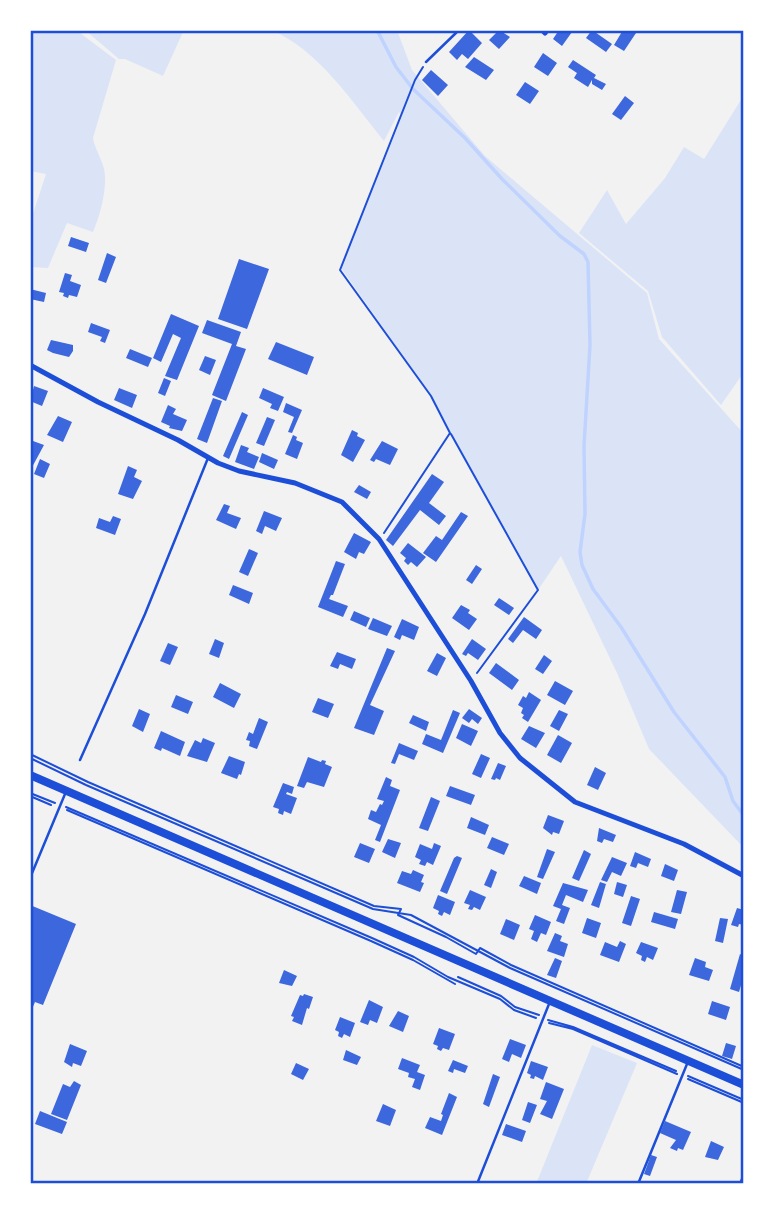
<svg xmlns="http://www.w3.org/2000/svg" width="774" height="1214" font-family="'Roboto Serif',serif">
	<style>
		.green { fill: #dbe4f7 }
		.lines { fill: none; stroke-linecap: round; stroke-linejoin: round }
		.stream { stroke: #bfd3fe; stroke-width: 3.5 }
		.building { fill: #3d67dc }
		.path { stroke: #1d4ed8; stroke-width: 2 }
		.service { stroke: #1d4ed8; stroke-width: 2.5 }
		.minor { stroke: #1d4ed8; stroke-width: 5 }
		.primary { stroke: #1d4ed8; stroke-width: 8 }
		.neatline { fill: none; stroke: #1d4ed8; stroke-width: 2.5 }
	</style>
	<rect width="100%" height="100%" fill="#f2f2f2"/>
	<path class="green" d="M 30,30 L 76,30 L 116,60 L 93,138 C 95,151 105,163 105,176 C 106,193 100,216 93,232 L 67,223 L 48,268 L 30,267 L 30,223 L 46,174 L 30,171 Z
		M 85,30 L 184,30 L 163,76 L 125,59 L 119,59 Z
		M 271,30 L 397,30 L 412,70 L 485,156 L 647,293 L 659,339 L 744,434 L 744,848 L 649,749 L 617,673 L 561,556 L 538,590 L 431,396 L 341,268 L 402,116 L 399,112 L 384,141 C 352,102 319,50 271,30 Z
		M 744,95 L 744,372 L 721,405 L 662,337 L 648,291 L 579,233 L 607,190 L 626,224 L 665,178 L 684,147 L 704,159 Z
		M 592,1045 L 637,1063 L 586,1184 L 536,1184 Z"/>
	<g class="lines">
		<path class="stream" d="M 377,30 L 396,67 L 413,89 L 465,138 L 502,179 L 560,236 L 584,254 L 588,262 L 590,345 L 584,446 L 585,514 L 580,552 L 582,565 L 593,589 L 621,627 L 674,712 L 725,777 L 733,801 L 744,816"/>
	</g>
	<path class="building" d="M 469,30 L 482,43 L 468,59 L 462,54 L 457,60 L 449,52 Z
		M 499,30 L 510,37 L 499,49 L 489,40 Z
		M 559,30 L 568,30 L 572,32 L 562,46 L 553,39 Z
		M 592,30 L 612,44 L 606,52 L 586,38 Z
		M 623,30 L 638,30 L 624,51 L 614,45 Z
		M 543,53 L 557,63 L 548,76 L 534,67 Z
		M 474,57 L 494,70 L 486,80 L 465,67 Z
		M 573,60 L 596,75 L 594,78 L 606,84 L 602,90 L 592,84 L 592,80 L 588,87 L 574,78 L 577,73 L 568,67 Z
		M 431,70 L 448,85 L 438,96 L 422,80 Z
		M 525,82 L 539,91 L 530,104 L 516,95 Z
		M 625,96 L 634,103 L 621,120 L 612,114 Z
		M 71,237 L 89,243 L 86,252 L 68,246 Z
		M 107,253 L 116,257 L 106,283 L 98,280 Z
		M 239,259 L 269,269 L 247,329 L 218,319 Z
		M 65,273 L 72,275 L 70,281 L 81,285 L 77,297 L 69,295 L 68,298 L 63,296 L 64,293 L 59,292 Z
		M 30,289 L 46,293 L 44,302 L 30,299 Z
		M 171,314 L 199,326 L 177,380 L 165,376 L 181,338 L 173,334 L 161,362 L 153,358 Z
		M 207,320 L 241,332 L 236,346 L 246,349 L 226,401 L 212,395 L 232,344 L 202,333 Z
		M 91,323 L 110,330 L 105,343 L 100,341 L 102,337 L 88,332 Z
		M 51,340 L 73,345 L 73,351 L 69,357 L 53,353 L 47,350 Z
		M 276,342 L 314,357 L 307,375 L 268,359 Z
		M 130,349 L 152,358 L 148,367 L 126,358 Z
		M 205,356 L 216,360 L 210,375 L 199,370 Z
		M 164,378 L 171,381 L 165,396 L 158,393 Z
		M 34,386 L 48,391 L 42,406 L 30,401 Z
		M 119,388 L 137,395 L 132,408 L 114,400 Z
		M 263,388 L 284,397 L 278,411 L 270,408 L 272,404 L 259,398 Z
		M 213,398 L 222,401 L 207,443 L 197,439 Z
		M 286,403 L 302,410 L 292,433 L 288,432 L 294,417 L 283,412 Z
		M 168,405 L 176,409 L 173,414 L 187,420 L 182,431 L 169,428 L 170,426 L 161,422 Z
		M 242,412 L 248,415 L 229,459 L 223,456 Z
		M 58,416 L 72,422 L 63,442 L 47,435 Z
		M 267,417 L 275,420 L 264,446 L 256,443 Z
		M 352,430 L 358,433 L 357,436 L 365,440 L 353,462 L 341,455 Z
		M 293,435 L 297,437 L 296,440 L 303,443 L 297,459 L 285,454 Z
		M 33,441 L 44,445 L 30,471 L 30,447 Z
		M 382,441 L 398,449 L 390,465 L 376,459 L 374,462 L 370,460 Z
		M 241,445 L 249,448 L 247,452 L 259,457 L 254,469 L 235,462 Z
		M 262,453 L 278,460 L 274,469 L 259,462 Z
		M 40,459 L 50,464 L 44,478 L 34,474 Z
		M 128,466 L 137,470 L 134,477 L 142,481 L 133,499 L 118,494 Z
		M 432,474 L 444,482 L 429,503 L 446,516 L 439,525 L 420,510 L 393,546 L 386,540 Z
		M 359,485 L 371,492 L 367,499 L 354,492 Z
		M 224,504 L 230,506 L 227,513 L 241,518 L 236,529 L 216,520 Z
		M 264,511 L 282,518 L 276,531 L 265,526 L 262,534 L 256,531 Z
		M 461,512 L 468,516 L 436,562 L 423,553 L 436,536 L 442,540 Z
		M 113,516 L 121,519 L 115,535 L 96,528 L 99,518 L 110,522 Z
		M 354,533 L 371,542 L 364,554 L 359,552 L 356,559 L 344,552 Z
		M 408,543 L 426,557 L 417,567 L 411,562 L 408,565 L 404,561 L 406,558 L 400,553 Z
		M 249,549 L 258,553 L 248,576 L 239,572 Z
		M 336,561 L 345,564 L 333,595 L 331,595 L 329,599 L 348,606 L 343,617 L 318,607 Z
		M 476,565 L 482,569 L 472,584 L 466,580 Z
		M 233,585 L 253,593 L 249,604 L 229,595 Z
		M 499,598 L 514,608 L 509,615 L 494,605 Z
		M 461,605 L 470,610 L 468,613 L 477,619 L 469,630 L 452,618 Z
		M 354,611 L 370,618 L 366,627 L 350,620 Z
		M 524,617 L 542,630 L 536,639 L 523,630 L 513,643 L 508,639 Z
		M 373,618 L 392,626 L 387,636 L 368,629 Z
		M 402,619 L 419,627 L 414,640 L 402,635 L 400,640 L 394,637 Z
		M 215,639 L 224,643 L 219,658 L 209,654 Z
		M 472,639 L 486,649 L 478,660 L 468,653 L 466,656 L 462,654 Z
		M 168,643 L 178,647 L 170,665 L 160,661 Z
		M 387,648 L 395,651 L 370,705 L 384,711 L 374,735 L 354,728 Z
		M 337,652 L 356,659 L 352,669 L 340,664 L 338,669 L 330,666 Z
		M 437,653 L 446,658 L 437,676 L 427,671 Z
		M 544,655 L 552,661 L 543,674 L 535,669 Z
		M 496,663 L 519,680 L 512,690 L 489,673 Z
		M 555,681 L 573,691 L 565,705 L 547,695 Z
		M 220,683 L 241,694 L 234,708 L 213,697 Z
		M 529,692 L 541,700 L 528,722 L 522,718 L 524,715 L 521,713 L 523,708 L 518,705 L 523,696 L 526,698 Z
		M 176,695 L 193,702 L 188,714 L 171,707 Z
		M 318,698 L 334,704 L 328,718 L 312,712 Z
		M 139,709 L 150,714 L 143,732 L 132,726 Z
		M 469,709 L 482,718 L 478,724 L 472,719 L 469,723 L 462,718 Z
		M 453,710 L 460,713 L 443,753 L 422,744 L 426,734 L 441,740 Z
		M 559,710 L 568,714 L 559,731 L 550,726 Z
		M 413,715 L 429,722 L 426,731 L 409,723 Z
		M 259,718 L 268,722 L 257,749 L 249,746 L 250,741 L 246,740 L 249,732 L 253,734 Z
		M 462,724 L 478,731 L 471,746 L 456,738 Z
		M 529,726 L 545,733 L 536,748 L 521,739 Z
		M 161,731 L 185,742 L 180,756 L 162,748 L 161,751 L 154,748 Z
		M 558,735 L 572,743 L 561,763 L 547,755 Z
		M 203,738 L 215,743 L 207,762 L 187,756 L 195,740 L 201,743 Z
		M 399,743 L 418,751 L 414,760 L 399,754 L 395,764 L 391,763 Z
		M 481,754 L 490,758 L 481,778 L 472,774 Z
		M 229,756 L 245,762 L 241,775 L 239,774 L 237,779 L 221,773 Z
		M 308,757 L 321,762 L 322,760 L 326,761 L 325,764 L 332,767 L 324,787 L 307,782 L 304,788 L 297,786 Z
		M 498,763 L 506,766 L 500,780 L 496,778 L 495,780 L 491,779 Z
		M 595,767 L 606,773 L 598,790 L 587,785 Z
		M 386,777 L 392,780 L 390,786 L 400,790 L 380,842 L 375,840 L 381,825 L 368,819 L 371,810 L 376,812 L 380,804 L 382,805 L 384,801 L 377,799 Z
		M 283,783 L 294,787 L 292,794 L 287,792 L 286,794 L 297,798 L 291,814 L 284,811 L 283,815 L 278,813 L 279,809 L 273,807 Z
		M 450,786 L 475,795 L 471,805 L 446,796 Z
		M 431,797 L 440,801 L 428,831 L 419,828 Z
		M 548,815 L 564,821 L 559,834 L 553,832 L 552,835 L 543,828 Z
		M 471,817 L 489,825 L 485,835 L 467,828 Z
		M 599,828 L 616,835 L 613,842 L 604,839 L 602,843 L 597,841 Z
		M 492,837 L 509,844 L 504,855 L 487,848 Z
		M 388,839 L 401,843 L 395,858 L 382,852 Z
		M 360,843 L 375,849 L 369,863 L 354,857 Z
		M 434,843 L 441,846 L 433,865 L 427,862 L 425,866 L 419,864 L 421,860 L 415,857 L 420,844 L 432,849 Z
		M 547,849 L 555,852 L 543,879 L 537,877 Z
		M 584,850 L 591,854 L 579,881 L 572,878 Z
		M 635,852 L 651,859 L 648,867 L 638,863 L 636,868 L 630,866 Z
		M 457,856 L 462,858 L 447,894 L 440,891 L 454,858 Z
		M 612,857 L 627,863 L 621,876 L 612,872 L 607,882 L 601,880 Z
		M 665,864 L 678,870 L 674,881 L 661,876 Z
		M 491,869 L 497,872 L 491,888 L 484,885 Z
		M 413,870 L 424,875 L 421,882 L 424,883 L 420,892 L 397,883 L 402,871 L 411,874 Z
		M 524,876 L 541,883 L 537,894 L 519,886 Z
		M 600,882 L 606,884 L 599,908 L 591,905 Z
		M 617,882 L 627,885 L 623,897 L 614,894 Z
		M 563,883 L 588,890 L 583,902 L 566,895 L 562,905 L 570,908 L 564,924 L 556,921 L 561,909 L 553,906 Z
		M 470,890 L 486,897 L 480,910 L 474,907 L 472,910 L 468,909 L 470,905 L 464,903 Z
		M 677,890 L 687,892 L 681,914 L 671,912 Z
		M 438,895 L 455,902 L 450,915 L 444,912 L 442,916 L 438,914 L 439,911 L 433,908 Z
		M 631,896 L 640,899 L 631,926 L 622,923 Z
		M 30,905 L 76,924 L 43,1005 L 35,1002 L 30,1014 Z
		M 737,908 L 744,910 L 744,925 L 739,924 L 738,927 L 731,925 Z
		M 654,912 L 678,919 L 675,929 L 651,922 Z
		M 535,915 L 551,922 L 546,935 L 541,933 L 537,942 L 531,939 L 534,931 L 529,929 Z
		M 587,918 L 601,923 L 596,938 L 582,933 Z
		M 720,918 L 728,919 L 723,943 L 715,941 Z
		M 506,919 L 520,925 L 514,940 L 500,934 Z
		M 555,933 L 562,936 L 560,941 L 568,944 L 564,957 L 547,951 Z
		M 620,941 L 626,944 L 619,962 L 600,955 L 605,942 L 617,947 Z
		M 641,942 L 658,948 L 653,960 L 647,957 L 645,962 L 641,960 L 642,956 L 636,953 Z
		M 740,954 L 744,956 L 744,975 L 739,992 L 730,989 Z
		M 555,958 L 562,961 L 556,978 L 547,975 Z
		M 695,958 L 706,962 L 705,967 L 713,970 L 709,981 L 689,975 Z
		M 284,970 L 297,976 L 292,986 L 279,983 Z
		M 304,994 L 313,997 L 309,1009 L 307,1008 L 302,1025 L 292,1021 L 294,1017 L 291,1016 L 300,995 L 303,996 Z
		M 369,1000 L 383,1007 L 377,1023 L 370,1020 L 368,1025 L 360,1022 Z
		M 712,1001 L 730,1007 L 726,1020 L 708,1014 Z
		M 398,1011 L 409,1016 L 403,1032 L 389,1026 Z
		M 340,1017 L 355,1023 L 350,1037 L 344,1034 L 342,1038 L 338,1036 L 339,1032 L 335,1030 Z
		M 439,1028 L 455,1034 L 449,1050 L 443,1048 L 441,1051 L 437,1049 L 438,1046 L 433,1044 Z
		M 510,1039 L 526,1045 L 521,1058 L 512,1054 L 509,1062 L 502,1059 Z
		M 726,1043 L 736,1046 L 732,1059 L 722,1056 Z
		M 70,1044 L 87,1051 L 81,1066 L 73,1063 L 72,1067 L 64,1062 Z
		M 346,1050 L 361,1057 L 357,1065 L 343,1060 Z
		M 402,1058 L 420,1065 L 417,1072 L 425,1075 L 420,1090 L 412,1087 L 415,1079 L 408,1077 L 409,1073 L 398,1069 Z
		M 453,1060 L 468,1066 L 465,1073 L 454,1069 L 453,1073 L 448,1071 Z
		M 531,1061 L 548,1067 L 543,1080 L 535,1076 L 534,1079 L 530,1078 L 531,1075 L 527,1073 Z
		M 296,1063 L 309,1069 L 303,1080 L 291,1074 Z
		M 493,1074 L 500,1077 L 489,1107 L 483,1104 Z
		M 74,1081 L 81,1085 L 67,1120 L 51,1114 L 63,1084 L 70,1087 Z
		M 546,1082 L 564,1089 L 552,1119 L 540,1114 L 547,1101 L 540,1099 Z
		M 449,1093 L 457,1097 L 442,1135 L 425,1128 L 430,1117 L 441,1121 L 443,1115 L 441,1114 Z
		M 528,1102 L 537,1105 L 530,1123 L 522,1120 Z
		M 383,1104 L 396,1110 L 390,1126 L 376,1121 Z
		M 40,1111 L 67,1122 L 62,1134 L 35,1124 Z
		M 665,1121 L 691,1132 L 683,1150 L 678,1148 L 677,1151 L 670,1148 L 676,1140 L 660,1133 Z
		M 506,1124 L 526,1131 L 522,1142 L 502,1135 Z
		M 711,1141 L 724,1147 L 718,1160 L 705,1157 Z
		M 651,1155 L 657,1157 L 650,1176 L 644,1174 Z"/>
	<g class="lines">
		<path class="path" d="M 451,434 L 538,590 L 477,673
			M 384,533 L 450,433 L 431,396 L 340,270 L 415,80 L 423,67
			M 30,754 L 88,782 L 374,906 L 401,909 L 398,915 L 446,937 L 476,954 L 480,948 L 511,965 L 744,1067
			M 30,758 L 86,785 L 373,909 L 411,915 L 510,968 L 744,1070
			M 30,793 L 55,803
			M 30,796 L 51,805
			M 66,807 L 372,938 L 414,957 L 448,977 L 500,999 L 514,1010 L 536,1018
			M 67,810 L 371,941 L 413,960 L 455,984
			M 458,977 L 501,996 L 515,1007 L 539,1015
			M 548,1020 L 573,1027 L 676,1071
			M 549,1023 L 573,1029 L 677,1074
			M 688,1076 L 744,1100
			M 688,1079 L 744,1103"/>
		<path class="service" d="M 426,62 L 459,30
			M 80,760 L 145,614 L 208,458
			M 30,878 L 65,794
			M 477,1184 L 549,1004
			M 638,1184 L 687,1064
			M 740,1184 L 744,1174"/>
		<path class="minor" d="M 542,30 L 545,33 L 547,30
			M 30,365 L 98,402 L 178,440 L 218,463 L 239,471 L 295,483 L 342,502 L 379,539 L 471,681 L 500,733 L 520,758 L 575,802 L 684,844 L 744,876"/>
		<path class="primary" d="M 30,775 L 744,1085"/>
	</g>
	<rect width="774" height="1214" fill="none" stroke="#ffffff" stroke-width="63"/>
	<rect x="32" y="32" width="710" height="1150" class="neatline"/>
</svg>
